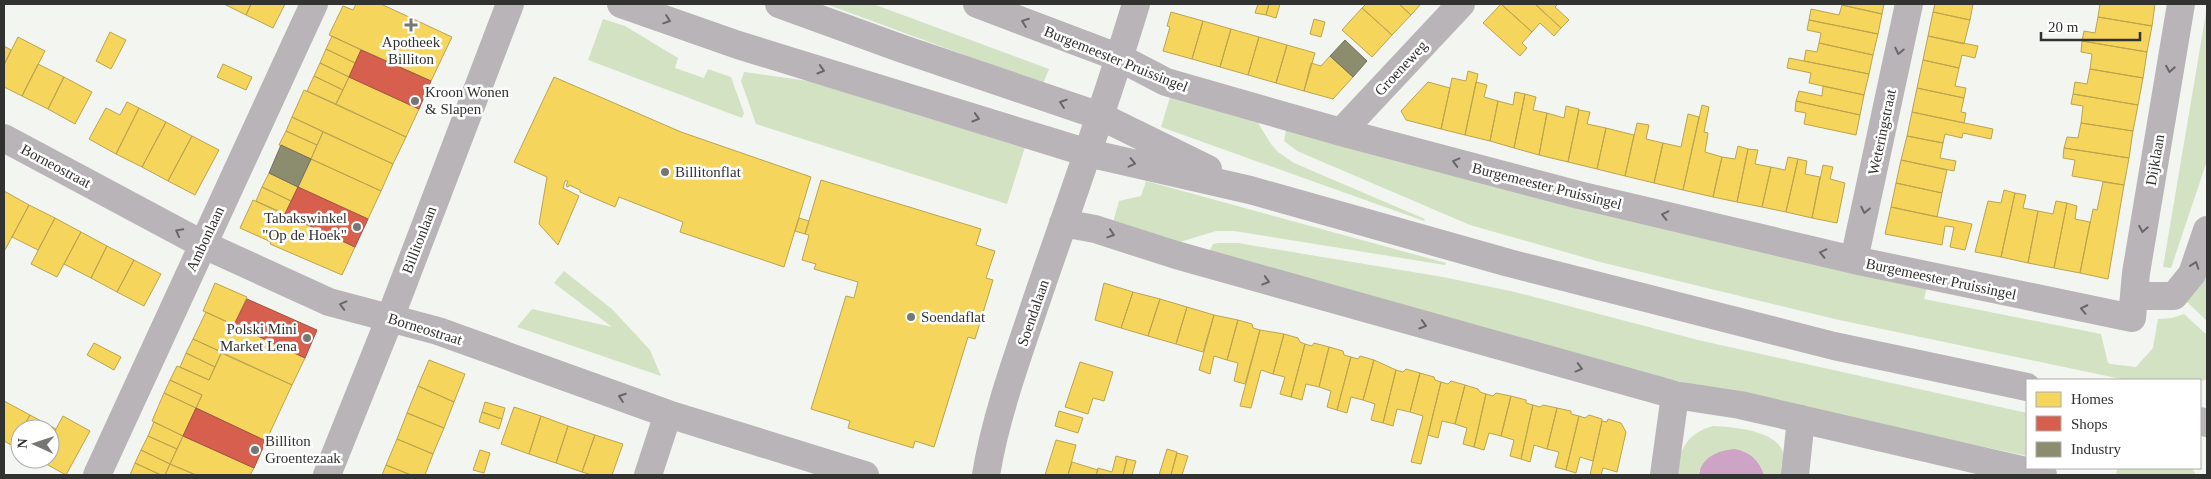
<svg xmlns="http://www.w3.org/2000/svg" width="2211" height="479" font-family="'Times New Roman',serif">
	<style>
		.green { fill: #d3e2c3 }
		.water { fill: #cda3c6 }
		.homes { fill: #f6d55c; stroke: #bba44f }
		.shops { fill: #d6604d; stroke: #a55245 }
		.industry { fill: #8c8c6e; stroke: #71715c }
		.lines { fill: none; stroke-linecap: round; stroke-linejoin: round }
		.minor { stroke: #b9b4b8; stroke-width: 28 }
		.oneway { stroke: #686767 }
		.poi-dot { fill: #767774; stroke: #fff; stroke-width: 2 }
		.labels { text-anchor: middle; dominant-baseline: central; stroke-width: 5; stroke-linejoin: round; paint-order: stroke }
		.poi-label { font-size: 15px; fill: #323331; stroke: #fff; text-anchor: start }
		.street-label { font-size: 15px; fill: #323331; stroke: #fff }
	</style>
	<rect width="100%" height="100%" fill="#f3f5f1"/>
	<path class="green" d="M 826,4 L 873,4 L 1049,69 L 1043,84 Z
		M 2207,7 L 2207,161 L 2171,268 L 2163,267 Z
		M 603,19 L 625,26 L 678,58 L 675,68 L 704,78 L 708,69 L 731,77 L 744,113 L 742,118 L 588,60 Z
		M 744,72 L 816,82 L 920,116 L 1025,147 L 1007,204 L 756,124 L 741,81 Z
		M 1171,94 L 1255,118 L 1271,144 L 1278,152 L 1294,163 L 1425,219 L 1424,221 L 1161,127 Z
		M 1286,130 L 1557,201 L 1559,204 L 1927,287 L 1924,299 L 2101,334 L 2108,363 L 2111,364 L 2136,367 L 2153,348 L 2158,319 L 2172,318 L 2184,314 L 2207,335 L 2207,379 L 2200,382 L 2200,380 L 2126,380 L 1839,320 L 1600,262 L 1470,225 L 1297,151 L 1284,141 Z
		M 1146,181 L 1446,263 L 1445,265 L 1234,231 L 1216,231 L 1180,242 L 1112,226 L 1119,201 L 1141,196 Z
		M 1219,243 L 1238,243 L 1443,277 L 1515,292 L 1698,340 L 2027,413 L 2027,456 L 1622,369 L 1209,252 L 1213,244 Z
		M 2207,261 L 2207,321 L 2185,300 Z
		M 564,271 L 612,309 L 650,350 L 661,376 L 517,327 L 532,309 L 612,327 L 554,283 Z
		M 1713,426 C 1732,427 1771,430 1781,448 C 1786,456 1785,466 1785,475 L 1764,475 C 1759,460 1750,452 1735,449 L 1699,471 L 1699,475 L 1676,475 C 1679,450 1687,433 1713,426 Z
		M 2117,468 L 2192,468 L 2196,475 L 2116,475 Z"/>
	<path class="water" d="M 1735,449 C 1750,452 1759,460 1764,475 L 1699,475 C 1701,457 1719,450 1735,449 Z"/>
	<path class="homes" d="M 224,4 L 251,4 L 246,15 Z
		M 251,4 L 285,4 L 273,28 L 246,15 Z
		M 356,4 L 381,4 L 452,37 L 431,81 L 329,35 L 343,6 L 353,10 Z
		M 1258,4 L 1269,4 L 1266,15 L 1255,13 Z
		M 1269,4 L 1280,4 L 1276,18 L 1266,15 Z
		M 1366,4 L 1399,4 L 1411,15 L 1392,35 L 1362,8 Z
		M 1399,4 L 1421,4 L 1411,15 Z
		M 1501,4 L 1535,4 L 1561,28 L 1554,36 L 1540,23 L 1532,32 Z
		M 1501,4 L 1532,32 L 1522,43 L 1527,48 L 1520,56 L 1483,23 Z
		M 1535,4 L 1558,4 L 1555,7 L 1569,20 L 1561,28 Z
		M 1842,4 L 1884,4 L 1882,14 L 1842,5 Z
		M 1935,4 L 1973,4 L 1970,20 L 1933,12 Z
		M 2100,4 L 2155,4 L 2152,26 L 2098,17 Z
		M 1842,5 L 1882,14 L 1878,34 L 1809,20 L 1811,9 L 1839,15 Z
		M 1362,8 L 1392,35 L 1372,57 L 1342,30 Z
		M 1171,12 L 1203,21 L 1192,59 L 1163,51 L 1170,27 L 1167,26 Z
		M 1933,12 L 1970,20 L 1964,44 L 1928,36 Z
		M 2098,17 L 2152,26 L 2147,52 L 2082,41 L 2084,31 L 2095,33 Z
		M 1314,19 L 1325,22 L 1321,37 L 1310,34 Z
		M 1809,20 L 1878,34 L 1873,55 L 1819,43 L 1821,33 L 1807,30 Z
		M 1203,21 L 1231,29 L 1220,67 L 1192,59 Z
		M 1231,29 L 1259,37 L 1248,75 L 1220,67 Z
		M 110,32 L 126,40 L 111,69 L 96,61 Z
		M 332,36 L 361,50 L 355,63 L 326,49 Z
		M 1928,36 L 1978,46 L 1975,58 L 1962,55 L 1959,68 L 1923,60 Z
		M 18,37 L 45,51 L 22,96 L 4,87 L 4,65 Z
		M 1259,37 L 1287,45 L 1276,83 L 1248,75 Z
		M 2082,41 L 2147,52 L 2143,78 L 2090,69 L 2092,54 L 2081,52 Z
		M 1819,43 L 1873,55 L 1869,74 L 1804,61 L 1806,50 L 1817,52 Z
		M 1287,45 L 1315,53 L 1304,91 L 1276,83 Z
		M 4,46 L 11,50 L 4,65 Z
		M 326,49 L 355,63 L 349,77 L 320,63 Z
		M 1330,56 L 1353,77 L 1333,99 L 1304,91 L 1311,63 L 1321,66 Z
		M 1789,58 L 1869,74 L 1864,95 L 1809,83 L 1811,73 L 1787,68 Z
		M 1923,60 L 1959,68 L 1955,86 L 1966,88 L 1964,98 L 1917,88 Z
		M 320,63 L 349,77 L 343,90 L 314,76 Z
		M 38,64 L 64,77 L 48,109 L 22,96 Z
		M 223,64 L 252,77 L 246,90 L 217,77 Z
		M 2090,69 L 2143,78 L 2138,105 L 2073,94 L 2075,82 L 2087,84 Z
		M 1468,71 L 1478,74 L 1465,135 L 1441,129 L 1452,78 L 1466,81 Z
		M 314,76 L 343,90 L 336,104 L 307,91 Z
		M 64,77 L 92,92 L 75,124 L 48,109 Z
		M 349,77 L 419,109 L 406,137 L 336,104 Z
		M 554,77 L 681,132 L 811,177 L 784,267 L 680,232 L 683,222 L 619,197 L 615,207 L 580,192 L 580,190 L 569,185 L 568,187 L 566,186 L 568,181 L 565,181 L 563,188 L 579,196 L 558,245 L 539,224 L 547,177 L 514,162 Z
		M 1428,82 L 1450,88 L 1441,129 L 1406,120 L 1401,111 Z
		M 1476,82 L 1487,85 L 1484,97 L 1498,101 L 1490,141 L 1465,135 Z
		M 1823,86 L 1864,95 L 1860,115 L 1796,101 L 1799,91 L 1822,96 Z
		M 1917,88 L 1964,98 L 1961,112 L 1966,113 L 1964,123 L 1912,112 Z
		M 304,90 L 406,137 L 393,164 L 292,117 Z
		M 1515,92 L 1525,94 L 1514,148 L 1490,141 L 1498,101 L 1513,105 Z
		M 1525,94 L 1536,97 L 1533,110 L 1547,113 L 1539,155 L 1514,148 Z
		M 2073,94 L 2138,105 L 2133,131 L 2081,123 L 2083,106 L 2071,104 Z
		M 1796,101 L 1860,115 L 1856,135 L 1804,124 L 1806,113 L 1795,111 Z
		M 127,102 L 139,108 L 116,154 L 89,139 L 106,108 L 120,115 Z
		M 1702,105 L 1709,107 L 1704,132 L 1708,133 L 1705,152 L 1722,157 L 1713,197 L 1683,190 Z
		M 1566,106 L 1579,109 L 1568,162 L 1539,155 L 1547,113 L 1564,118 Z
		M 139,108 L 166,122 L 142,167 L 116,154 Z
		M 1579,110 L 1590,112 L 1587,124 L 1606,128 L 1597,169 L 1568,162 Z
		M 1912,112 L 1993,129 L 1991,139 L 1963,133 L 1962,138 L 1945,134 L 1943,143 L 1907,136 Z
		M 1688,114 L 1699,117 L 1683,190 L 1654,183 L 1663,143 L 1681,147 Z
		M 292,117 L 323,132 L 317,145 L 286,131 Z
		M 166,122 L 192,136 L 168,181 L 142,167 Z
		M 1637,123 L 1649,125 L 1646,139 L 1663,143 L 1654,183 L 1625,176 Z
		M 2081,123 L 2133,131 L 2129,158 L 2064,148 L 2067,137 L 2078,138 Z
		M 1606,128 L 1634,135 L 1625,176 L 1597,169 Z
		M 286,131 L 317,145 L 311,159 L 279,145 Z
		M 323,132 L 393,164 L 381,191 L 311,159 Z
		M 192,136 L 219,150 L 195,195 L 168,181 Z
		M 1907,136 L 1943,143 L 1940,158 L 1956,161 L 1954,171 L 1901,160 Z
		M 1738,146 L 1748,149 L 1737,202 L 1713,197 L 1722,157 L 1735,159 Z
		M 2064,148 L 2129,158 L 2124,185 L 2072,176 L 2075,160 L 2063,158 Z
		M 1748,149 L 1758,150 L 1755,164 L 1771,167 L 1762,207 L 1737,202 Z
		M 1788,157 L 1798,159 L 1786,212 L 1762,207 L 1771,167 L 1785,170 Z
		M 311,159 L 381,191 L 368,219 L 298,187 Z
		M 1798,159 L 1807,161 L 1805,174 L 1820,177 L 1812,218 L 1786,212 Z
		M 1901,160 L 1947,170 L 1942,193 L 1896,183 Z
		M 1823,165 L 1833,167 L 1830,179 L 1845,183 L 1837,223 L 1812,218 Z
		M 269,173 L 298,187 L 291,201 L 262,187 Z
		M 821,180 L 981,229 L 976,245 L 995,251 L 986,278 L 993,280 L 975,339 L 968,337 L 934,447 L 915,441 L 913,448 L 848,428 L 850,421 L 811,409 L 846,296 L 854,298 L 858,282 L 814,269 L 816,264 L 802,260 L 809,235 L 805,234 Z
		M 2103,182 L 2124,185 L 2108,279 L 2080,273 L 2093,209 L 2097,210 Z
		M 1896,183 L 1942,193 L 1937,217 L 1891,207 Z
		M 262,187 L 291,201 L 285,214 L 256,201 Z
		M 2004,190 L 2015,193 L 2001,257 L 1975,252 L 1988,201 L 2001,203 Z
		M 4,191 L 29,205 L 5,250 L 4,249 Z
		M 2015,193 L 2026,195 L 2023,208 L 2038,211 L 2028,263 L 2001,257 Z
		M 253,200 L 355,247 L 342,275 L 270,244 L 271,242 L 240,228 Z
		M 2056,201 L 2067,203 L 2054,268 L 2028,263 L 2038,211 L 2053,214 Z
		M 2067,203 L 2077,206 L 2075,219 L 2090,222 L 2080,273 L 2054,268 Z
		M 29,205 L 55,218 L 38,250 L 12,237 Z
		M 1891,207 L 1972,224 L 1965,250 L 1950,247 L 1954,227 L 1945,226 L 1942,245 L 1885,234 Z
		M 55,218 L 81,232 L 57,277 L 31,264 Z
		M 799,218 L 809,221 L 805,234 L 795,231 Z
		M 81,232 L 107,246 L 91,278 L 64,264 Z
		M 107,246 L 134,260 L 117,292 L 91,278 Z
		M 134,260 L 161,274 L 144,306 L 117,292 Z
		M 215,283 L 247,297 L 234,325 L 203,311 Z
		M 1104,283 L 1133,292 L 1121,328 L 1095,320 Z
		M 1133,292 L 1160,299 L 1148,336 L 1121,328 Z
		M 1160,299 L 1187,307 L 1176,344 L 1148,336 Z
		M 1187,307 L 1214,315 L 1203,352 L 1176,344 Z
		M 206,312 L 305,358 L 292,385 L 193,339 Z
		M 1214,315 L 1238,320 L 1227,360 L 1214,356 L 1210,374 L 1199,370 Z
		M 1238,320 L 1252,324 L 1253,328 L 1260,330 L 1245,384 L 1234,381 L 1238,363 L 1227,360 Z
		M 1260,330 L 1284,334 L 1273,374 L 1261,370 L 1251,408 L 1240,406 Z
		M 1284,334 L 1298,338 L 1300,342 L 1305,344 L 1291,397 L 1280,394 L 1285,377 L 1273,374 Z
		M 193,339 L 222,352 L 215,367 L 186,353 Z
		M 94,343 L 121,357 L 114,370 L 87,355 Z
		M 1314,343 L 1329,347 L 1319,387 L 1306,384 L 1302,400 L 1291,397 L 1305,344 L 1312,346 Z
		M 1329,347 L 1343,351 L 1344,355 L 1351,357 L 1337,410 L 1327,407 L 1331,391 L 1319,387 Z
		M 186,353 L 215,367 L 209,380 L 180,367 Z
		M 221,353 L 292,385 L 266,441 L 196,408 L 202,395 L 170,380 L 177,366 L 209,380 Z
		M 1360,356 L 1374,360 L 1363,400 L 1351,397 L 1347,413 L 1337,410 L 1351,357 L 1358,359 Z
		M 429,360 L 465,374 L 454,402 L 418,386 Z
		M 1374,360 L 1396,370 L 1383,423 L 1371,420 L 1375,404 L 1363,400 Z
		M 1080,362 L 1113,372 L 1104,401 L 1093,398 L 1088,414 L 1065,407 Z
		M 1406,369 L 1420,373 L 1410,412 L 1397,409 L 1393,426 L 1383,423 L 1396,370 L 1403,372 Z
		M 1420,373 L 1434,377 L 1435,380 L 1441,382 L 1421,464 L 1411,462 L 1423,416 L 1410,412 Z
		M 170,380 L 202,395 L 196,408 L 164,393 Z
		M 1451,381 L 1465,385 L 1455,424 L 1442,421 L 1438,438 L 1428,435 L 1441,382 L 1448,384 Z
		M 1465,385 L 1478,389 L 1480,392 L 1486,394 L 1474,447 L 1463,444 L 1467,428 L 1455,424 Z
		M 418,386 L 454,402 L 444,428 L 407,413 Z
		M 164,393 L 196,408 L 183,436 L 152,421 Z
		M 1496,393 L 1511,396 L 1501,436 L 1489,433 L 1484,450 L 1474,447 L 1486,394 L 1493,396 Z
		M 1511,396 L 1526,400 L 1526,403 L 1533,405 L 1521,459 L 1510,456 L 1514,440 L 1501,436 Z
		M 4,401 L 30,415 L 22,429 L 20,429 L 20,433 L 13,446 L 4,441 Z
		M 485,402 L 505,408 L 502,419 L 482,412 Z
		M 1533,405 L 1540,407 L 1543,405 L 1557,408 L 1547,449 L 1534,445 L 1530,462 L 1521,459 Z
		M 514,407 L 541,416 L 529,454 L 501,444 Z
		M 1557,408 L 1571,411 L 1571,414 L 1579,416 L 1566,470 L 1555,467 L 1559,452 L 1547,449 Z
		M 1059,411 L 1083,418 L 1078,433 L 1055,426 Z
		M 482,412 L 502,419 L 499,429 L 479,422 Z
		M 407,413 L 444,428 L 433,454 L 397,439 Z
		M 30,415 L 56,429 L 50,440 L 50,429 L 22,429 Z
		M 1589,415 L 1602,419 L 1602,421 L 1593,461 L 1580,457 L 1576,473 L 1566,470 L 1579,416 L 1585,418 Z
		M 63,416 L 90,431 L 66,475 L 39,460 L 50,459 L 50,440 Z
		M 541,416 L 568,426 L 556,463 L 529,454 Z
		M 1608,419 L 1621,423 L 1626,432 L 1617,472 L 1603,468 L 1601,475 L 1590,475 L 1602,421 L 1607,422 Z
		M 154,422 L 183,436 L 177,449 L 148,436 Z
		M 568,426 L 595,435 L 582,472 L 556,463 Z
		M 595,435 L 623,444 L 612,475 L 592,475 L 582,472 Z
		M 148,436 L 177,449 L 170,464 L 141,450 Z
		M 183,436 L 254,468 L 250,475 L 196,475 L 170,464 Z
		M 397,439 L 433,454 L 425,475 L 411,475 L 386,465 Z
		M 1056,440 L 1076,445 L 1068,475 L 1045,475 Z
		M 1167,449 L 1177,452 L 1171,475 L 1159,475 Z
		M 141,450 L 170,464 L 165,475 L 161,475 L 135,463 Z
		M 480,450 L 490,453 L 484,473 L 473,470 Z
		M 1177,453 L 1188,456 L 1182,475 L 1171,475 Z
		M 1116,456 L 1127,459 L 1123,475 L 1096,475 L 1098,468 L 1112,472 Z
		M 1127,459 L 1136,461 L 1132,475 L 1123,475 Z
		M 1072,462 L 1098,470 L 1096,475 L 1068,475 Z
		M 135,463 L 161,475 L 130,475 Z
		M 170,464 L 196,475 L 165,475 Z
		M 386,465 L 411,475 L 382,475 Z"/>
	<path class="shops" d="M 361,50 L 431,81 L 419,109 L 349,77 Z
		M 298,187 L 368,219 L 355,247 L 285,214 Z
		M 247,299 L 317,330 L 305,358 L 234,325 Z
		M 196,408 L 266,441 L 254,468 L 183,436 Z"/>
	<path class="industry" d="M 1345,40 L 1367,61 L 1353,77 L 1330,56 Z
		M 281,145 L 311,159 L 298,187 L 269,173 Z"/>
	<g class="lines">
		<path class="minor" d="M 621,4 L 738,45 L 1088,153 L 1250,190 L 1509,263 L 1834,346 L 2027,387
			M 779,4 L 900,48 L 1100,116 L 1208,169
			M 977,4 L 1120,58 L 1166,82 L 1341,132 L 1579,195 L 1854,260 L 2132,318 L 2136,273 L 2181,4
			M 1341,132 L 1461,4
			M 4,138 L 202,244 L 329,302 L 438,331 L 668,414 L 865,475
			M 1063,223 L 1095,229 L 1176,255 L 1675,395 L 1740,405 L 2043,475
			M 1854,260 L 1909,4
			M 2134,296 L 2174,296 L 2192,274 L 2207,230
			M 2200,421 L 2207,423
			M 97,475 L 314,4
			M 327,475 L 390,318 L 510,4
			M 648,475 L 668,414
			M 986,475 C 996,413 1020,350 1040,290 C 1073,195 1107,100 1136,4
			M 1664,475 L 1675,395
			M 1795,475 L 1801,419"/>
	</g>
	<defs><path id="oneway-chevron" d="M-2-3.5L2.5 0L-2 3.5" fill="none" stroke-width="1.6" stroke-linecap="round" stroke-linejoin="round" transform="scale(1.25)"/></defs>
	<g class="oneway">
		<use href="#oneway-chevron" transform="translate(667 20) rotate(19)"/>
		<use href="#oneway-chevron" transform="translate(1025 22) rotate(-159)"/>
		<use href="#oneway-chevron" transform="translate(1899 51) rotate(102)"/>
		<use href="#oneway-chevron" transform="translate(2170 69) rotate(100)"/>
		<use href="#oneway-chevron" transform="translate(821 70) rotate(17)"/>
		<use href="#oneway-chevron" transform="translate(1063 103) rotate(-161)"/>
		<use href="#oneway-chevron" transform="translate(976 118) rotate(17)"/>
		<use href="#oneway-chevron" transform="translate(1456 162) rotate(-165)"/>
		<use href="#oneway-chevron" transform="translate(1132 163) rotate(13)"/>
		<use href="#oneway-chevron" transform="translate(1865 210) rotate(102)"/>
		<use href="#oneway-chevron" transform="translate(1665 215) rotate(-167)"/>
		<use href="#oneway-chevron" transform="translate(2143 229) rotate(100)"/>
		<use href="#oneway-chevron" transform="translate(179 232) rotate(-152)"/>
		<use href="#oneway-chevron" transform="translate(1111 234) rotate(18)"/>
		<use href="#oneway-chevron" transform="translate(1823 253) rotate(-167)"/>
		<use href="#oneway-chevron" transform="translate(2195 265) rotate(-71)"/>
		<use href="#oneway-chevron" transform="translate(1266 281) rotate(16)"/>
		<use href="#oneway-chevron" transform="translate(343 305) rotate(-165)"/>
		<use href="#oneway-chevron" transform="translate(2084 309) rotate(-168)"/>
		<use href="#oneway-chevron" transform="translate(1423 325) rotate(16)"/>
		<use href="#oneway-chevron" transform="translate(1579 368) rotate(15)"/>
		<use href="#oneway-chevron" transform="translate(622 397) rotate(-160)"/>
	</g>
	<g class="poi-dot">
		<path d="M408.5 17.5h5v5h5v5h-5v5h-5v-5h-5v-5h5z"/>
		<circle cx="415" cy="101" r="5"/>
		<circle cx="665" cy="172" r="5"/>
		<circle cx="357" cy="227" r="5"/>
		<circle cx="911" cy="317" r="5"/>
		<circle cx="307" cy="338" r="5"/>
		<circle cx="255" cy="450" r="5"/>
	</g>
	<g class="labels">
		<g class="poi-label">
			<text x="411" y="42" text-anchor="middle">Apotheek<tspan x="411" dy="17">Billiton</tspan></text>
			<text x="425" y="92">Kroon Wonen<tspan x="425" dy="17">&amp; Slapen</tspan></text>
			<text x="675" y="172">Billitonflat</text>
			<text x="347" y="218" text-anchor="end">Tabakswinkel<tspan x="347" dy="17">"Op de Hoek"</tspan></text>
			<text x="921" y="317">Soendaflat</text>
			<text x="297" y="329" text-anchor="end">Polski Mini<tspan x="297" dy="17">Market Lena</tspan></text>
			<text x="265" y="441">Billiton<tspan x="265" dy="17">Groentezaak</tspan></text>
		</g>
		<g class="street-label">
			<text transform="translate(1116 59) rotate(22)">Burgemeester Pruissingel</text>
			<text transform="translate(1401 68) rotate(-47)">Groeneweg</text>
			<text transform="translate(1882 132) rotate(-78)">Weteringstraat</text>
			<text transform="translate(2155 160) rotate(-80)">Dijklaan</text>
			<text transform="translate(56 166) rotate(28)">Borneostraat</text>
			<text transform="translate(1547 186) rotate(14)">Burgemeester Pruissingel</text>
			<text transform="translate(205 239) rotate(-65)">Ambonlaan</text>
			<text transform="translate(419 240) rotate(-69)">Billitonlaan</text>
			<text transform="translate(1941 279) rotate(12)">Burgemeester Pruissingel</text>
			<text transform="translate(1033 313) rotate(-71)">Soendalaan</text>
			<text transform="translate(425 329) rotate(17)">Borneostraat</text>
		</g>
	</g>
	<rect width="2211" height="479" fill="none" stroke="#323331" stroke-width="10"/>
	<rect x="2026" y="379" width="175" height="90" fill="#ffffff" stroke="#adadad"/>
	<rect x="2036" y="392" width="25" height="15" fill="#f6d55c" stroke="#adadad"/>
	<text x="2071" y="404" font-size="15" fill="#323331">Homes</text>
	<rect x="2036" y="416" width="25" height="15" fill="#d6604d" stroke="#adadad"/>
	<text x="2071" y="429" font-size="15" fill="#323331">Shops</text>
	<rect x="2036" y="442" width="25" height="15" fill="#8c8c6e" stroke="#adadad"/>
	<text x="2071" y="454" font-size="15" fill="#323331">Industry</text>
	<g transform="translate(35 444) rotate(273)"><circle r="24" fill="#ffffff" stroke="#adadad"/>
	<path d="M0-4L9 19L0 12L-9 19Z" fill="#767774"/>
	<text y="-8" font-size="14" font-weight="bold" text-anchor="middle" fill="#323331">N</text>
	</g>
	<path d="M2041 32v8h99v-8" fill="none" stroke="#323331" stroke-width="2.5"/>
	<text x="2048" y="32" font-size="15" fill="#323331" stroke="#ffffff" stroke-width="4" paint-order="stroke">20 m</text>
</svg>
